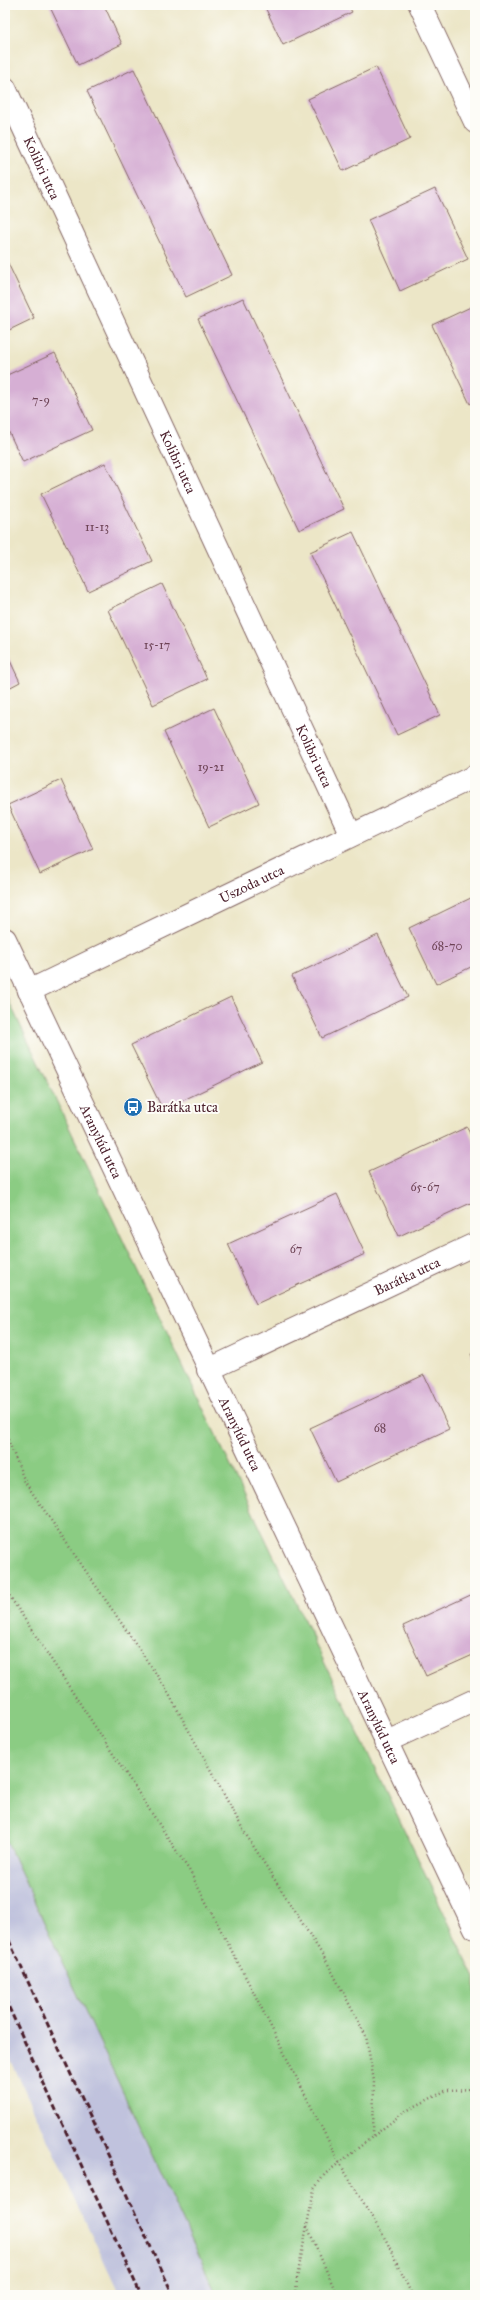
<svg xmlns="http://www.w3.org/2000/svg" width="480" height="2300" font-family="'IM FELL Great Primer',serif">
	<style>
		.industrial { fill: #c0c2dd }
		.green { fill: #8bcc83; stroke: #6a7657 }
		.building { fill: #d6afd4 }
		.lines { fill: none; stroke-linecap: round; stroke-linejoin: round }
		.minor-casing { stroke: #836562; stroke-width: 24 }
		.path { stroke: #836562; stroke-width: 2.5; stroke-dasharray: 1 3; stroke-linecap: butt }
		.minor { stroke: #fff; stroke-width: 22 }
		.rail { stroke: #4a1f2b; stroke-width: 3; stroke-dasharray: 6 3; stroke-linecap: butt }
		.labels { text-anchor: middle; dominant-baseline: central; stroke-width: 4; stroke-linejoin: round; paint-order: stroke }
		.number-label { font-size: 12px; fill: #6d4355 }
		.street-label { font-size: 14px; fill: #4a1f2b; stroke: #fdfcf7 }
		.poi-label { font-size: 14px; fill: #4a1f2b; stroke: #fdfcf7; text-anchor: start }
	</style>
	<rect width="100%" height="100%" fill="#fdfcf7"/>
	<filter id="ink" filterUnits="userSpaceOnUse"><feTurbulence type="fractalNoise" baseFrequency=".025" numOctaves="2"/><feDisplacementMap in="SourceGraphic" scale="8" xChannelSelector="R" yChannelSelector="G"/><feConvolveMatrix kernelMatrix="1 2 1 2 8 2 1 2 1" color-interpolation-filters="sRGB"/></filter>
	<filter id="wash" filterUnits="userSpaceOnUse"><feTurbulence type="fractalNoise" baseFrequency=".012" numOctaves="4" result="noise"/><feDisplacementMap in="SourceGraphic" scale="16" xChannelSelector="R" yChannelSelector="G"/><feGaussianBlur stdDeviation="0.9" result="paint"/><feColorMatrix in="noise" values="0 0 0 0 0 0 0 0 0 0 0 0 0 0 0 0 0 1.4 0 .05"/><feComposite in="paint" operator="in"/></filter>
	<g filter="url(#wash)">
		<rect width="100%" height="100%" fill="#ece6c7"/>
		<path class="industrial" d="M 5,1838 L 217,2295 L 120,2295 L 65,2178 L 5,2047 Z"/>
		<path class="green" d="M 5,993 L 475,1978 L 475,2295 L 217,2295 L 5,1838 Z"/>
		<g id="blocks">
			<path class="building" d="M 49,5 L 104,5 L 122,44 L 78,65 Z
				M 264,5 L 348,5 L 352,12 L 283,45 Z
				M 376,67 L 410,139 L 343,171 L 308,99 Z
				M 134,69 L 232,275 L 186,297 L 87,91 Z
				M 435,189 L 468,259 L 400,291 L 368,220 Z
				M 5,257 L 34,318 L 5,332 Z
				M 243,298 L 344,509 L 299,530 L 198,319 Z
				M 475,305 L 475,401 L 470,404 L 432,325 Z
				M 55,353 L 92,430 L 23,462 L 5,424 L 5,376 Z
				M 105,463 L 152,561 L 88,591 L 41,494 Z
				M 353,532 L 440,715 L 397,735 L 310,552 Z
				M 162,584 L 207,679 L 153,705 L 108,610 Z
				M 5,650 L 20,682 L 5,690 Z
				M 214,708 L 259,803 L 209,827 L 164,732 Z
				M 61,780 L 93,849 L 40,874 L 8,805 Z
				M 475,896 L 475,965 L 436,984 L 409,928 Z
				M 378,935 L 408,997 L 322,1038 L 292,976 Z
				M 231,997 L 262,1062 L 163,1110 L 131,1045 Z
				M 467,1127 L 475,1145 L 475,1201 L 399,1236 L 369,1172 Z
				M 337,1194 L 365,1254 L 256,1304 L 228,1244 Z
				M 475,1352 L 475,1363 L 471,1354 Z
				M 424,1375 L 449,1429 L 336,1482 L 310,1428 Z
				M 475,1593 L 475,1654 L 426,1676 L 403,1626 Z"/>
		</g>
	</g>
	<g filter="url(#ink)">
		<use href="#blocks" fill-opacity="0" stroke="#836562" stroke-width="1"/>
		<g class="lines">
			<g class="minor-casing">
				<g id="minor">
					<path d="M 420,5 L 475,122"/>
					<path id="s1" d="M 5,88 L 351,835"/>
					<path id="s2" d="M 5,939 L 475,1928"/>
					<path id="s3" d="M 29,991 L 475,776"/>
					<path id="s4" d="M 208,1370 L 475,1244"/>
					<path d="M 385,1742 L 475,1700"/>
				</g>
			</g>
			<path class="path" d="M 5,1432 L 25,1482 L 165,1687 L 245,1833 L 327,1962 L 366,2036 L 374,2081 L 373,2136
				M 5,1589 L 189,1870 L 253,1991 L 339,2162 L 387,2242 L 412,2295
				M 307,2226 L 337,2295
				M 296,2295 L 297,2278 L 314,2189 L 325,2174 L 404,2112 L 447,2090 L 475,2089"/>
			<use href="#minor" class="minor"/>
			<path class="rail" d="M 5,1932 L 173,2295
				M 5,1999 L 141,2295"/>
		</g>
	</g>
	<defs>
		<g id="bus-disc" transform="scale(1)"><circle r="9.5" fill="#1f6fb2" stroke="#fdfcf7"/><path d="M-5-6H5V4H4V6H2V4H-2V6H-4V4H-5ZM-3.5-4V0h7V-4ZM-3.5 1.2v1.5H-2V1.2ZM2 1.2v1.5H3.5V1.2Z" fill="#fff"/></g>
	</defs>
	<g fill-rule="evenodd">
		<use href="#bus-disc" x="133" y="1107"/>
	</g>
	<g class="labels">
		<g class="number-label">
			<text x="41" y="400">7-9</text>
			<text x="97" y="527">11-13</text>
			<text x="157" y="645">15-17</text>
			<text x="211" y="767">19-21</text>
			<text x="447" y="946">68-70</text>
			<text x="425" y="1187">65-67</text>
			<text x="296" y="1249">67</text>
			<text x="380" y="1428">68</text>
		</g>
		<g class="street-label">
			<text stroke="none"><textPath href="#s1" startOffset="88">Kolibri utca</textPath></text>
			<text stroke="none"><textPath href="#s1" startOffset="412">Kolibri utca</textPath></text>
			<text stroke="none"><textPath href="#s1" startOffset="736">Kolibri utca</textPath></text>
			<text stroke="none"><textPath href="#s3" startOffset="247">Uszoda utca</textPath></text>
			<text stroke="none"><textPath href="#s2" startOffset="224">Aranylúd utca</textPath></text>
			<text stroke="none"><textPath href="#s4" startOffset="220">Barátka utca</textPath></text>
			<text stroke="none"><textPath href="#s2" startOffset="548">Aranylúd utca</textPath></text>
			<text stroke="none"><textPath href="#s2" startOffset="872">Aranylúd utca</textPath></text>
		</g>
		<g class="poi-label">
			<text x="147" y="1107">Barátka utca</text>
		</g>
	</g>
	<rect width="480" height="2300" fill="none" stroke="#fdfcf7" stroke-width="20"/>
</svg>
